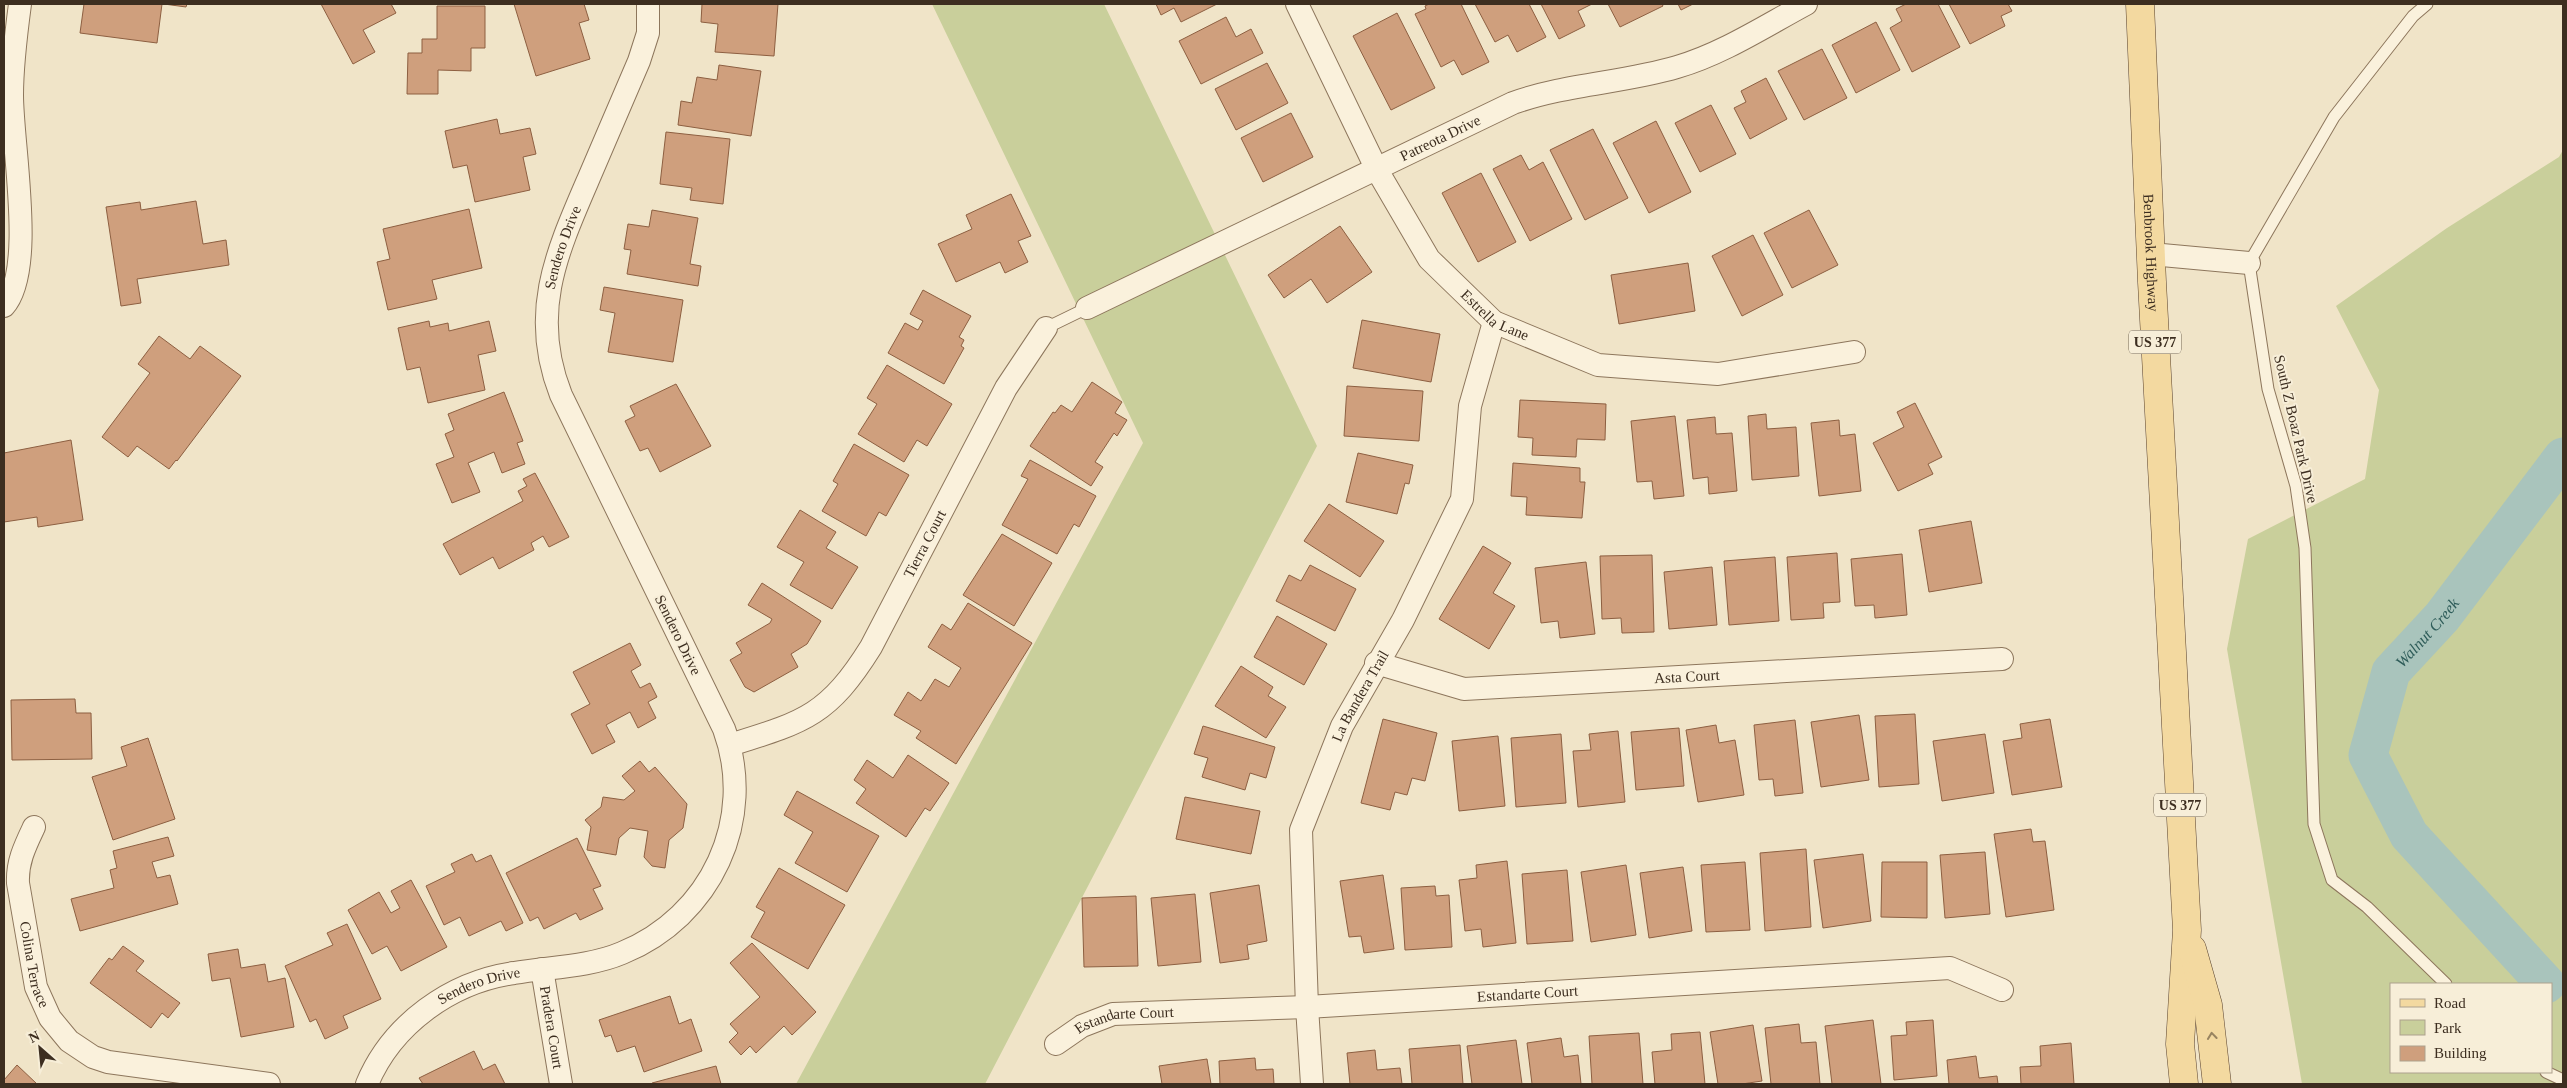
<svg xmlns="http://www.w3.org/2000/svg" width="2567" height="1088" font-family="'Times New Roman',serif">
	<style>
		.green { fill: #c9cf9b; fill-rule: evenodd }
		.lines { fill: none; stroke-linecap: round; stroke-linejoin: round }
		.river { stroke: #a9c4bc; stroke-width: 39 }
		.building { fill: #cf9f7d; stroke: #8d5f41 }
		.lane-casing { stroke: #8d765c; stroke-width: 13 }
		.street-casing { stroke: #8d765c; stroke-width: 24 }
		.primary-casing { stroke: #5b4430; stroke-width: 29 }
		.lane { stroke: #faf1dc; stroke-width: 11 }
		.street { stroke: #faf1dc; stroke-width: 22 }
		.primary { stroke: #f3d9a0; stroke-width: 28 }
		.oneway { stroke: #988460 }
		.labels { text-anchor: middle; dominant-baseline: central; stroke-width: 4; stroke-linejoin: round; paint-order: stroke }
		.shield { fill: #f7eed8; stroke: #756857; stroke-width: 1 }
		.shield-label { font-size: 14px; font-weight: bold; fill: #3d2e20 }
		.street-label { font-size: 15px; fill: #3d2e20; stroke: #f7eed8 }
		.water-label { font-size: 16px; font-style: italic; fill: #2f5d5a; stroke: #f7eed8 }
	</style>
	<rect width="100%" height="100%" fill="#f0e4c8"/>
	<path class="green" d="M 932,4 L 1104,4 L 1317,446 L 985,1084 L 796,1084 L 1143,443 Z
		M 2563,150 L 2563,1084 L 2302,1084 L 2227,649 L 2248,539 L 2365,479 L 2379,390 L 2336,306 L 2447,228 L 2559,157 ZM 2391,984 L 2551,984 L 2551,1072 L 2391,1072 Z"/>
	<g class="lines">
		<path class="river" id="s1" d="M 2546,984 L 2409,835 L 2368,755 L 2391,672 L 2442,617 L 2563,457"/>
	</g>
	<path class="building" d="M 84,4 L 162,4 L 157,43 L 80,33 Z
		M 164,4 L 187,4 L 186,7 Z
		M 321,4 L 391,4 L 396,13 L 363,30 L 375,52 L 353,64 Z
		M 514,4 L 584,4 L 589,20 L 579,23 L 590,59 L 536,76 Z
		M 702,4 L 778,4 L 774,56 L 715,52 L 718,24 L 701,22 Z
		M 1156,4 L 1217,4 L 1181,22 L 1174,8 L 1161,15 Z
		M 1429,4 L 1461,4 L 1489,62 L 1462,75 L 1454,60 L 1441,67 L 1415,14 L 1426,9 L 1425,6 Z
		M 1475,4 L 1529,4 L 1546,37 L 1517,52 L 1508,35 L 1495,42 Z
		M 1541,4 L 1592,4 L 1578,11 L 1585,26 L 1559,39 Z
		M 1608,4 L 1662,4 L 1663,6 L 1620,27 Z
		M 1678,4 L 1693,4 L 1681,10 Z
		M 1906,4 L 1938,4 L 1960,47 L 1912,72 L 1890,28 L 1902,21 L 1896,9 Z
		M 1949,4 L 2008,4 L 2012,11 L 2001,16 L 2005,26 L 1970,44 Z
		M 437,6 L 485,6 L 485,48 L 471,48 L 471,71 L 438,70 L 438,94 L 407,94 L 408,53 L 422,53 L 422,39 L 437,39 Z
		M 1397,13 L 1435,88 L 1391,110 L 1353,36 Z
		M 1226,17 L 1236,37 L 1251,29 L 1263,53 L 1201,84 L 1179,41 Z
		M 1876,22 L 1900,70 L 1856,93 L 1832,45 Z
		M 1822,49 L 1847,98 L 1804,120 L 1778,71 Z
		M 1267,63 L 1288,103 L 1236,130 L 1215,89 Z
		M 719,65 L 761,71 L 751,136 L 678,125 L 681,101 L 692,103 L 697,77 L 717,80 Z
		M 1766,78 L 1787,119 L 1750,139 L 1734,108 L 1746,102 L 1741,91 Z
		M 1711,105 L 1736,154 L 1700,172 L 1675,123 Z
		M 1291,113 L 1313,157 L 1263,182 L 1241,138 Z
		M 497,119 L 500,134 L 530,128 L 536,154 L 523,157 L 530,190 L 475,202 L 467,165 L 453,168 L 445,131 Z
		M 1656,121 L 1691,192 L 1649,213 L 1613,143 Z
		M 1593,129 L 1628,198 L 1585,220 L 1550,150 Z
		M 666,132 L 730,139 L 723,204 L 690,200 L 692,188 L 660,184 Z
		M 1521,155 L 1529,170 L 1543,162 L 1572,219 L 1530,241 L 1493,169 Z
		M 1481,173 L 1516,242 L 1478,262 L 1442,193 Z
		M 1011,194 L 1031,236 L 1018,241 L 1028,262 L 1005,273 L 1000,262 L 956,282 L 938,244 L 972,229 L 966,215 Z
		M 196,201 L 203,244 L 226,240 L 229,265 L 137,279 L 141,303 L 121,306 L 106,207 L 140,202 L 141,210 Z
		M 469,209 L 482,268 L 432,280 L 437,299 L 388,310 L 377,262 L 390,259 L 383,229 Z
		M 652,210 L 698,218 L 690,264 L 701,266 L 698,286 L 627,274 L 631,250 L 624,249 L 628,224 L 649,227 Z
		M 1809,210 L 1838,265 L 1792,288 L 1764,233 Z
		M 1340,226 L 1372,272 L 1327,303 L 1311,279 L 1284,298 L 1268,275 Z
		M 1753,235 L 1783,295 L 1742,316 L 1712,256 Z
		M 1688,263 L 1695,311 L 1619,324 L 1611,275 Z
		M 604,287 L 683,300 L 673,362 L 608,352 L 615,313 L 600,310 Z
		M 923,290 L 971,316 L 959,337 L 964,340 L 961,346 L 964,348 L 944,384 L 888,353 L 905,323 L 918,330 L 923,321 L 910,314 Z
		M 1362,320 L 1440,334 L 1431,382 L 1353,368 Z
		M 429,321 L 430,327 L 448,323 L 449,331 L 489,321 L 496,351 L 478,355 L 485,390 L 428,403 L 420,367 L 407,370 L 398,328 Z
		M 159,336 L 190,359 L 200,346 L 241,376 L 177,461 L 176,460 L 169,469 L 137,446 L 128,457 L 102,437 L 150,373 L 138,364 Z
		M 887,365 L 952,404 L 927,446 L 917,440 L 904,462 L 858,434 L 877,404 L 867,398 Z
		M 1092,382 L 1122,402 L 1115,413 L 1127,420 L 1117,436 L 1114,433 L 1095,462 L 1103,467 L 1091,486 L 1030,446 L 1053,412 L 1055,413 L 1061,405 L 1072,412 Z
		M 676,384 L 711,446 L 660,472 L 648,448 L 640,451 L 625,421 L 635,416 L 630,406 Z
		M 1347,386 L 1423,391 L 1419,441 L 1344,436 Z
		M 504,392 L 523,441 L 517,443 L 525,464 L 502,473 L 494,452 L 468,463 L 480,492 L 452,503 L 436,464 L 454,457 L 445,434 L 454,430 L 448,414 Z
		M 1520,400 L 1606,404 L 1605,440 L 1577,439 L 1576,457 L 1532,455 L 1533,438 L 1518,437 Z
		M 1915,403 L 1942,457 L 1928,464 L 1933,474 L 1898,491 L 1873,443 L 1904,427 L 1897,412 Z
		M 1766,414 L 1767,429 L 1796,427 L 1799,476 L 1752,480 L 1748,416 Z
		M 1675,416 L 1684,496 L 1654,499 L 1652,481 L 1637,482 L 1631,421 Z
		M 1715,417 L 1716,434 L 1732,433 L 1737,491 L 1709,494 L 1708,477 L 1693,479 L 1687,420 Z
		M 1839,420 L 1840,436 L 1855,434 L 1861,491 L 1819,496 L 1811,423 Z
		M 71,440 L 83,520 L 38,527 L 37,517 L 4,522 L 4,453 Z
		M 854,444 L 909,475 L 886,516 L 879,512 L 866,536 L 822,511 L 838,484 L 833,481 Z
		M 1358,453 L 1413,465 L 1409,484 L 1405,483 L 1397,514 L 1346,502 Z
		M 1030,460 L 1096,496 L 1079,527 L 1074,524 L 1057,554 L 1002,525 L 1028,479 L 1021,476 Z
		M 1513,463 L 1580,468 L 1580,482 L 1585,482 L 1582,518 L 1526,515 L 1527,497 L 1511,496 Z
		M 535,473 L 569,537 L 549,547 L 543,536 L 531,543 L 534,550 L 499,569 L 493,557 L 460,575 L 443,544 L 523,501 L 518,491 L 527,486 L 523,479 Z
		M 1329,504 L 1384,541 L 1360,577 L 1304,541 Z
		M 800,510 L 836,532 L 826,548 L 858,567 L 832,609 L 790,585 L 804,562 L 777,547 Z
		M 1971,521 L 1982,583 L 1929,592 L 1919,530 Z
		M 1002,534 L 1052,563 L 1014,626 L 963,595 Z
		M 1483,546 L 1511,563 L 1493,593 L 1515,606 L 1489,649 L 1439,619 Z
		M 1837,553 L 1840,602 L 1823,603 L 1824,618 L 1791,620 L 1787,557 Z
		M 1902,554 L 1907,615 L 1875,618 L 1874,605 L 1855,606 L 1851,559 Z
		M 1652,555 L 1654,632 L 1622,633 L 1621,618 L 1602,619 L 1600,556 Z
		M 1775,557 L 1779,621 L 1729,625 L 1724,561 Z
		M 1586,562 L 1595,634 L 1560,638 L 1558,621 L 1541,623 L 1535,568 Z
		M 1310,565 L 1356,589 L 1335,631 L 1276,601 L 1289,575 L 1301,581 Z
		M 1712,567 L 1717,625 L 1669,629 L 1664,572 Z
		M 762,583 L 821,621 L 807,644 L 791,654 L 798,667 L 754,692 L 745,687 L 730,660 L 742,653 L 736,643 L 770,623 L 772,619 L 748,605 Z
		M 968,603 L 1032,643 L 956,764 L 916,738 L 921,731 L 894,715 L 908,692 L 921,701 L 935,679 L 949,687 L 961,668 L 928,647 L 942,624 L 951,630 Z
		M 1277,616 L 1327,644 L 1304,685 L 1254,657 Z
		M 630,643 L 641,665 L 631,671 L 640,688 L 650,683 L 657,697 L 648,702 L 656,718 L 638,728 L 630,712 L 606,725 L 615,742 L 592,754 L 571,714 L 590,704 L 573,672 Z
		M 1241,666 L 1273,687 L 1268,696 L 1286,707 L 1266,738 L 1215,706 Z
		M 75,699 L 76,713 L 91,713 L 92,759 L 12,760 L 11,700 Z
		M 1915,714 L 1919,784 L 1879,787 L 1875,716 Z
		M 1859,715 L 1869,780 L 1821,787 L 1811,722 Z
		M 1383,719 L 1437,733 L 1425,781 L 1412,778 L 1407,795 L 1395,792 L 1390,810 L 1361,803 Z
		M 2050,719 L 2062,787 L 2012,795 L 2003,741 L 2022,738 L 2020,724 Z
		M 1795,720 L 1803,793 L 1775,796 L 1773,779 L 1759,780 L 1754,725 Z
		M 1716,725 L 1719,743 L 1735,740 L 1744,795 L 1698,802 L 1686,730 Z
		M 1203,726 L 1275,747 L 1266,778 L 1250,773 L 1245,790 L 1202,777 L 1208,758 L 1194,754 Z
		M 1679,728 L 1684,786 L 1636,790 L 1631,732 Z
		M 1618,731 L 1625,802 L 1578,807 L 1573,751 L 1591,750 L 1589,734 Z
		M 1561,734 L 1566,803 L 1516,807 L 1511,738 Z
		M 1985,734 L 1994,793 L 1942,801 L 1933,741 Z
		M 1498,736 L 1505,806 L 1459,811 L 1452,741 Z
		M 148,738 L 175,819 L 113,840 L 92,777 L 127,766 L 121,747 Z
		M 908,755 L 949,783 L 930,811 L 925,808 L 906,837 L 856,803 L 866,789 L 854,780 L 867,760 L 893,778 Z
		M 640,761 L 649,772 L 655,767 L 687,804 L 683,828 L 669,840 L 665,868 L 652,866 L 644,857 L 648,831 L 630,828 L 619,838 L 616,855 L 587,850 L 591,827 L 585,820 L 601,807 L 603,797 L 624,800 L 635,791 L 622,776 Z
		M 797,791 L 879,836 L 847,892 L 795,863 L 813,832 L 784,815 Z
		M 1185,797 L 1260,811 L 1251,854 L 1176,839 Z
		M 2031,829 L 2033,842 L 2045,841 L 2054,910 L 2006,917 L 1994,834 Z
		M 168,837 L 174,856 L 152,862 L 157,878 L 170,875 L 178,904 L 80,931 L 71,899 L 114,888 L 110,870 L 117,868 L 113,851 Z
		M 577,838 L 601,886 L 593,889 L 603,909 L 580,920 L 576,913 L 544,929 L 538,917 L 530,921 L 506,873 Z
		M 1806,849 L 1811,927 L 1765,931 L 1760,853 Z
		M 1985,852 L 1990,914 L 1945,918 L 1940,855 Z
		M 472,854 L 476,862 L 491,855 L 523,923 L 506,931 L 501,921 L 469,936 L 460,917 L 444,925 L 426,886 L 455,872 L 451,864 Z
		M 1863,854 L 1871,921 L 1823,928 L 1814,860 Z
		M 1507,861 L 1516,943 L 1483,947 L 1481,929 L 1465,931 L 1459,880 L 1477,878 L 1476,865 Z
		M 1745,862 L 1750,930 L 1706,932 L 1701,865 Z
		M 1882,862 L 1927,862 L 1927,918 L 1881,917 Z
		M 1626,865 L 1636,935 L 1591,942 L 1581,872 Z
		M 1683,867 L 1692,931 L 1649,938 L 1640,873 Z
		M 779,868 L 845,905 L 808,969 L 751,937 L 765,912 L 756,907 Z
		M 1567,870 L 1573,941 L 1527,944 L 1522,874 Z
		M 1383,875 L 1394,949 L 1364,953 L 1361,936 L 1349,937 L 1340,881 Z
		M 411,880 L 447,947 L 401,971 L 387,946 L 372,954 L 348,910 L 379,892 L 391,913 L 400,908 L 391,891 Z
		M 1259,885 L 1267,941 L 1247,945 L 1249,959 L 1220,963 L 1210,893 Z
		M 1435,886 L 1436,896 L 1449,895 L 1452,947 L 1405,950 L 1401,888 Z
		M 1195,894 L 1201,962 L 1158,966 L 1151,898 Z
		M 1136,896 L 1138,966 L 1084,967 L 1082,898 Z
		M 347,924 L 381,999 L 343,1016 L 348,1028 L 325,1039 L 316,1019 L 310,1022 L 285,966 L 333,945 L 327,933 Z
		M 752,943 L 816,1012 L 792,1035 L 784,1026 L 756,1053 L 750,1046 L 741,1055 L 729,1042 L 738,1033 L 730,1024 L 760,997 L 730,963 Z
		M 123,946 L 144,961 L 136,971 L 180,1003 L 168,1018 L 162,1013 L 151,1028 L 90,983 L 109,958 L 112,960 Z
		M 238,949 L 241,968 L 265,964 L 268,982 L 285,978 L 294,1027 L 241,1037 L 230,978 L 212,981 L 208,954 Z
		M 670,996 L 679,1024 L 691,1019 L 702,1051 L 644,1072 L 635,1046 L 617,1052 L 611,1035 L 605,1037 L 599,1020 Z
		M 1873,1020 L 1881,1084 L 1832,1084 L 1825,1026 Z
		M 1933,1020 L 1937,1076 L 1894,1080 L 1891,1036 L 1907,1035 L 1906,1022 Z
		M 1799,1024 L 1801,1043 L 1816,1042 L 1820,1084 L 1771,1084 L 1765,1028 Z
		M 1753,1025 L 1762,1081 L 1742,1084 L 1718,1084 L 1710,1032 Z
		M 1700,1032 L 1705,1084 L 1655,1084 L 1652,1052 L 1672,1050 L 1671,1034 Z
		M 1639,1033 L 1643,1084 L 1592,1084 L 1589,1036 Z
		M 1561,1038 L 1564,1057 L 1578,1055 L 1581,1084 L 1532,1084 L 1527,1043 Z
		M 1516,1040 L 1522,1084 L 1472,1084 L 1467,1046 Z
		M 2071,1043 L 2074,1084 L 2021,1084 L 2020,1067 L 2041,1066 L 2040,1046 Z
		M 1460,1045 L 1463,1084 L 1412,1084 L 1409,1049 Z
		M 1375,1050 L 1377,1070 L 1400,1068 L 1402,1084 L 1350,1084 L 1347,1053 Z
		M 474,1051 L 483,1070 L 495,1064 L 505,1084 L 423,1084 L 419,1078 Z
		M 1976,1056 L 1979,1078 L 1997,1076 L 1998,1084 L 1949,1084 L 1947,1060 Z
		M 1255,1058 L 1256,1070 L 1273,1069 L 1274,1084 L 1220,1084 L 1219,1061 Z
		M 1207,1059 L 1211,1084 L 1162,1084 L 1159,1066 Z
		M 17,1065 L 37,1084 L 4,1084 L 4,1080 Z
		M 716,1066 L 721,1084 L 653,1084 L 652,1083 Z"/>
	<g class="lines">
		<g class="lane-casing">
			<path id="lane" d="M 2427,4 L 2413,16 L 2334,117 L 2249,263 L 2268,389 L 2296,486 L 2305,548 L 2314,824 L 2332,880 L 2367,907 L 2446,984
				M 1046,328 L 1087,308
				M 2546,1072 L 2563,1080"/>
		</g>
		<g class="street-casing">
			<g id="street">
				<path id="s2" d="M 1297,4 L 1377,170 L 1429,259 L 1494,322 L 1598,365 L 1718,374 L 1854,352"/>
				<path d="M 2151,254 L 2249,263"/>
				<path d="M 4,306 C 36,270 12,146 12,95 C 12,65 16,34 20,4"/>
				<path id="s3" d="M 1087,308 L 1513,103 C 1566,84 1623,83 1677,67 C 1722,54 1765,26 1806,4"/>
				<path id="s4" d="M 1376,663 L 1464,689 L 2002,659"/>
				<path id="s5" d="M 730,745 C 804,722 828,716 871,647 L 1006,388 L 1046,328"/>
				<path id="s6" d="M 34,827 C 25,846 17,862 18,883 L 36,987 L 50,1018 L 69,1041 L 93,1057 L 108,1062 L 269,1084"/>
				<path id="s7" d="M 542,969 L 561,1084"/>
				<path id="s8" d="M 1056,1044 L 1082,1026 L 1113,1014 L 1307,1007 L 1950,968 L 2002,990"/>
				<path id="s9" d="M 367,1084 C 392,1024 451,982 514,973 C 549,967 589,967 622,953 C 711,917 757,819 724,729 L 561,395 C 529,314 556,254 588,180 C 605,140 622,100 639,61 L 648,33 L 648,4"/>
				<path id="s10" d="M 1312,1084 L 1307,1007 L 1301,830 L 1342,726 L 1403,620 L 1462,499 L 1470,406 L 1494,322"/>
			</g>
		</g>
		<g class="primary-casing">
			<g id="primary">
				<path id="s11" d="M 2140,4 L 2152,282 L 2187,930 L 2180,1044 L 2184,1084"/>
				<path d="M 2192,949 L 2208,1005 L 2217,1084"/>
			</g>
		</g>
		<use href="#lane" class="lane"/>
		<use href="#street" class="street"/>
		<use href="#primary" class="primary"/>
	</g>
	<defs><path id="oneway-chevron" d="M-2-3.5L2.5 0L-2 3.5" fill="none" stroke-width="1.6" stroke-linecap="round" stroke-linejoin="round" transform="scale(1.25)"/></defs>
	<use class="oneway" href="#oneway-chevron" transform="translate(2212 1036) rotate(-96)"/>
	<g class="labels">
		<g class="shield">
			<rect x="2129" y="330.5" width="52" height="23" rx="4"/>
			<rect x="2154" y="793.5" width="52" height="23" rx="4"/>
		</g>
		<g class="shield-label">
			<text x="2155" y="342">US 377</text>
			<text x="2180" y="805">US 377</text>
		</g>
		<g class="street-label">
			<text stroke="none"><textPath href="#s3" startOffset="392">Patreota Drive</textPath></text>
			<text stroke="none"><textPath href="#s9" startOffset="1098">Sendero Drive</textPath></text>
			<text stroke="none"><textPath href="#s11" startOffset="249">Benbrook Highway</textPath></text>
			<text stroke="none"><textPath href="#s2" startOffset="375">Estrella Lane</textPath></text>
			<text transform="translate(2296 429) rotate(77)">South Z Boaz Park Drive</text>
			<text stroke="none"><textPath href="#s5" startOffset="294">Tierra Court</textPath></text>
			<text transform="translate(678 635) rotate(64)">Sendero Drive</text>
			<text stroke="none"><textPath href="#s4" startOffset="315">Asta Court</textPath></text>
			<text stroke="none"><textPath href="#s10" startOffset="401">La Bandera Trail</textPath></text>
			<text stroke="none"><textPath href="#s6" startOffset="142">Colina Terrace</textPath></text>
			<text stroke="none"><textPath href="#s9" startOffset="155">Sendero Drive</textPath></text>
			<text stroke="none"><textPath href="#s8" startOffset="480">Estandarte Court</textPath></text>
			<text stroke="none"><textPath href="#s8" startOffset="75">Estandarte Court</textPath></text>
			<text stroke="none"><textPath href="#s7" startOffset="59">Pradera Court</textPath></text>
		</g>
		<g class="water-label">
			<text stroke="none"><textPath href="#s1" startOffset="432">Walnut Creek</textPath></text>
		</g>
	</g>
	<rect width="2567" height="1088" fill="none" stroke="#3d2e20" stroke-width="10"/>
	<rect x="2390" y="983" width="162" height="90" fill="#f7eed8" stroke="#ada18e"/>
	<rect x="2400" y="999" width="25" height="8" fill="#f3d9a0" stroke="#ada18e"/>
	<text x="2434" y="1008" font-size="15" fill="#3d2e20">Road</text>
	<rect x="2400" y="1020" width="25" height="15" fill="#c9cf9b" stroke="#ada18e"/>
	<text x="2434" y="1033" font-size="15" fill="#3d2e20">Park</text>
	<rect x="2400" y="1046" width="25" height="15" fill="#cf9f7d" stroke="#ada18e"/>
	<text x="2434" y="1058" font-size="15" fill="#3d2e20">Building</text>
	<g transform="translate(40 1048) rotate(333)" stroke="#f7eed8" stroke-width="4" paint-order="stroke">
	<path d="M0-4L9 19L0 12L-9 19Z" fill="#3d2e20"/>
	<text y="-8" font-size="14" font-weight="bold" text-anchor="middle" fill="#3d2e20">N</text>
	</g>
</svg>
